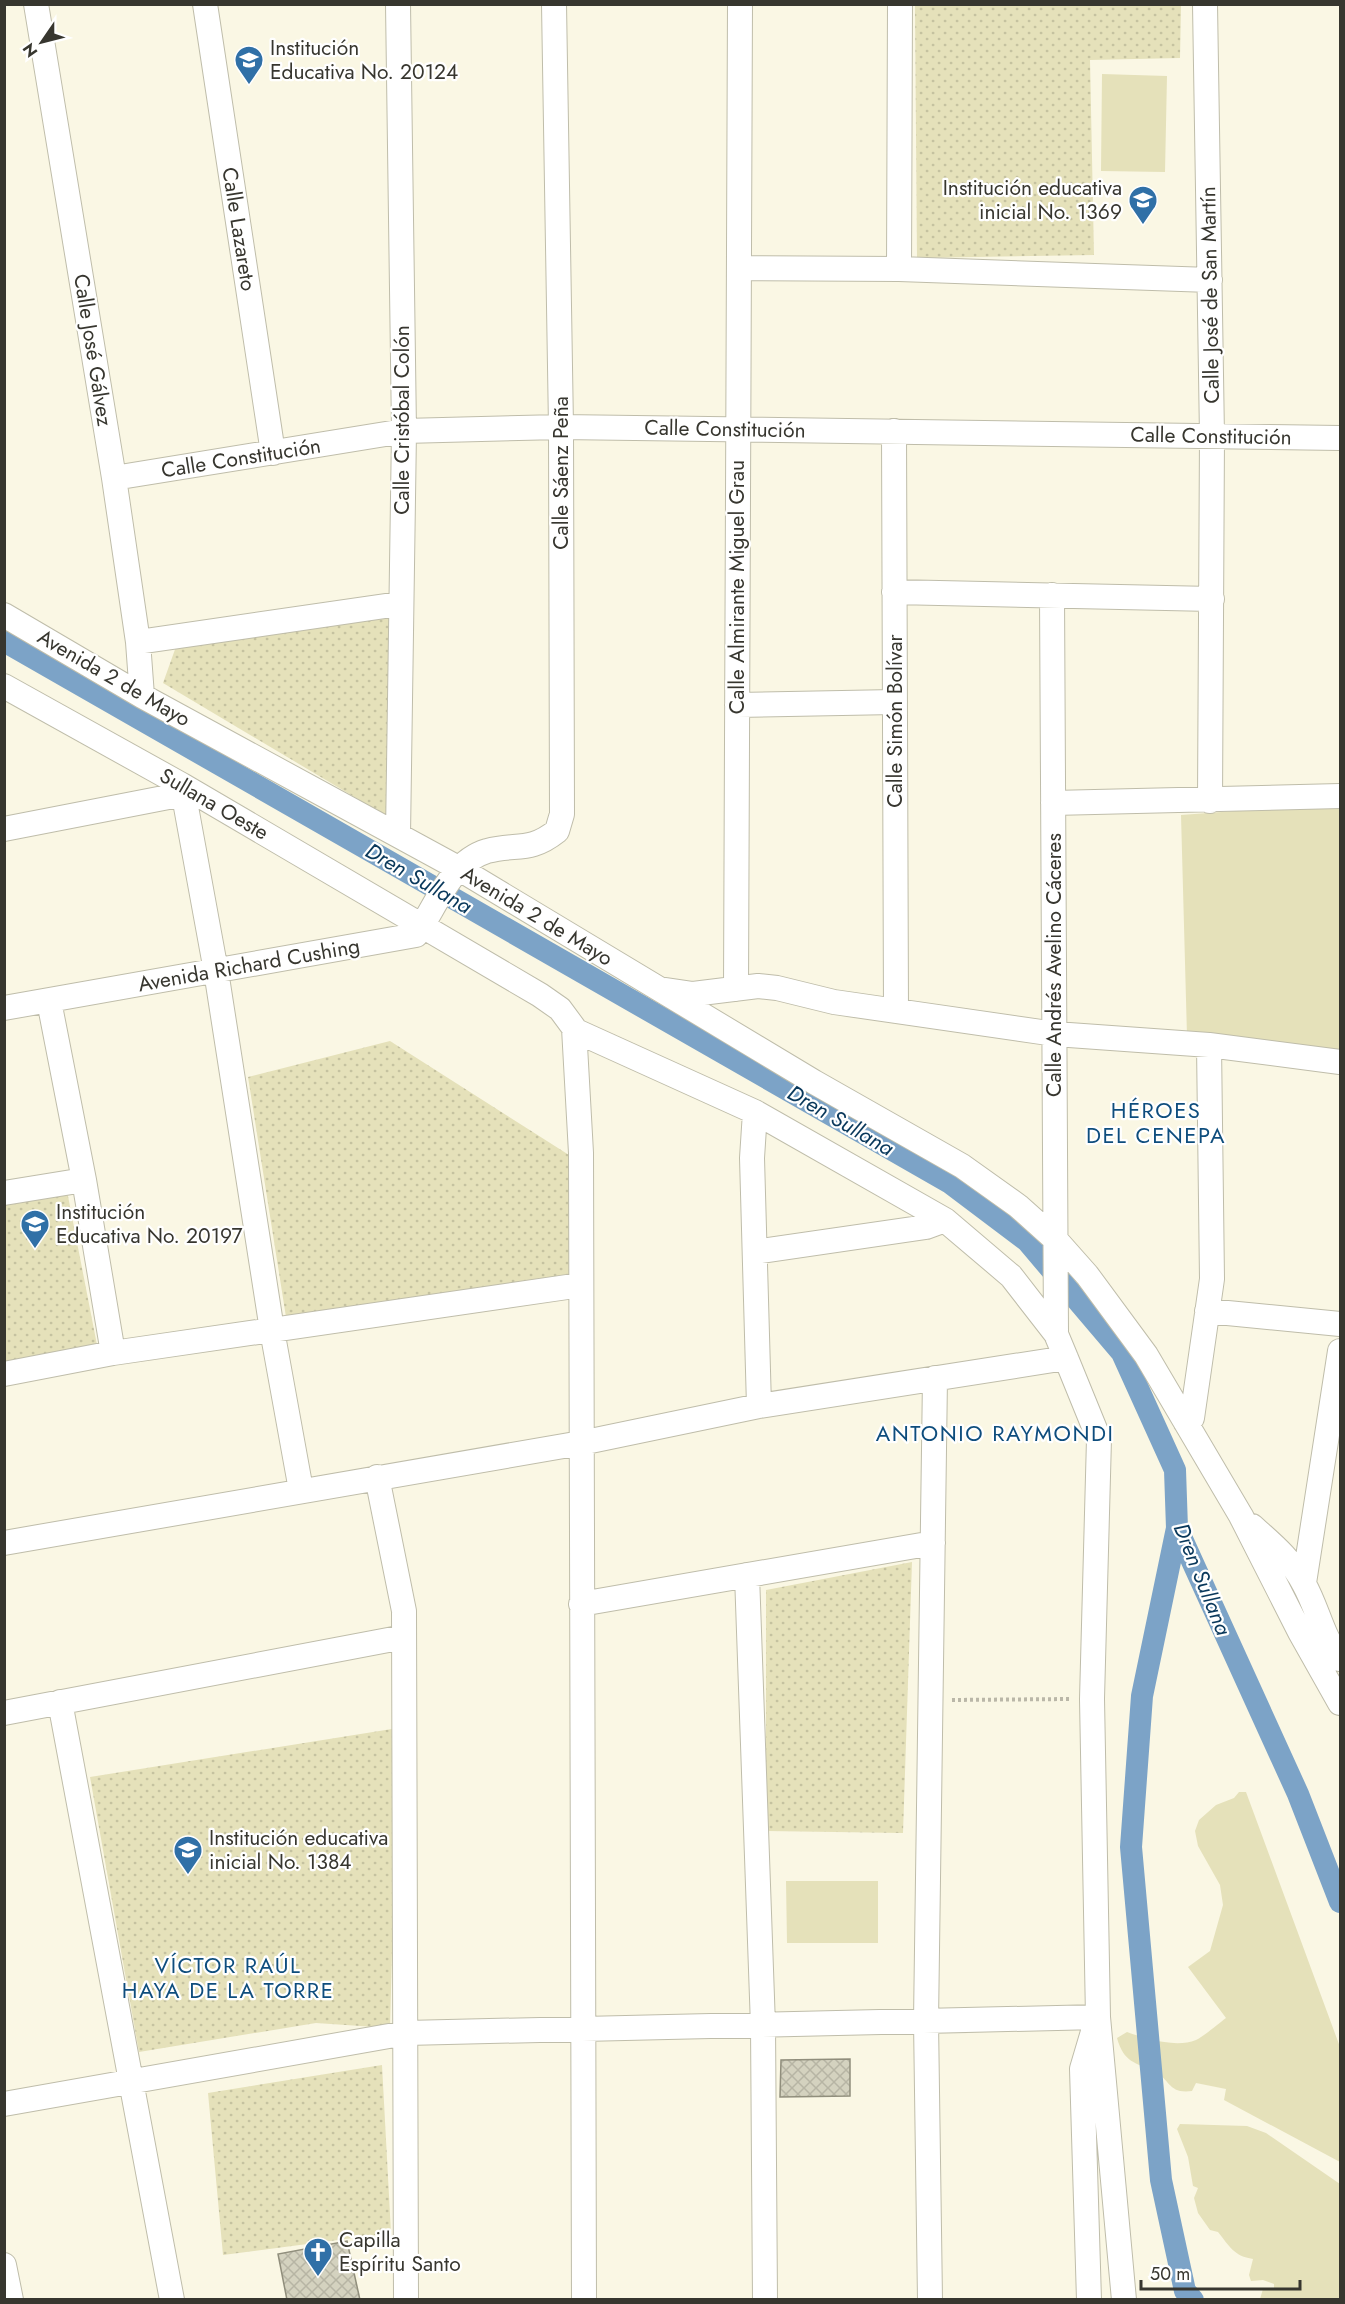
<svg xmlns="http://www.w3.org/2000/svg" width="1345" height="2304" font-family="Jost,sans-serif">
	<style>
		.green { fill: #e5e1ba }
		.park { fill: url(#park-dots) }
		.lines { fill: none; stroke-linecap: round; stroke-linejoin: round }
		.canal { stroke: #7ca3c7; stroke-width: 22 }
		.building { fill: url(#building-cross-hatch); stroke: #908e7c; stroke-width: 1.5 }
		.minor-casing { stroke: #bfbdaa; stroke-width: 26 }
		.path { stroke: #bab7a8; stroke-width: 4; stroke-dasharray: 3 3; stroke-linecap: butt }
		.minor { stroke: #fff; stroke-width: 24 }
		.labels { text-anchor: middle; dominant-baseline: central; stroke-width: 4.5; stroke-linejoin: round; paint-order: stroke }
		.poi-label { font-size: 21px; fill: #37362f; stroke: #fff; text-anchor: start }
		.street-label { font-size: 21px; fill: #37362f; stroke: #fff }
		.water-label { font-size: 22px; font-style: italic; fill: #09385b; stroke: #fff }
		.neighbourhood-label { font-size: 22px; letter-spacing: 1.5px; fill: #0e4d7d; stroke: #fff }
	</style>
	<defs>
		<pattern id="park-dots" width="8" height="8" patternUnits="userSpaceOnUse" patternTransform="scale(1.5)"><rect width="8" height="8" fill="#e5e1ba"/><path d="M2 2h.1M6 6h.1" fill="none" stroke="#c5c2a0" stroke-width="1.8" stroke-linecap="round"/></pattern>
		<pattern id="building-cross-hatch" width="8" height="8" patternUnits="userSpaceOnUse" patternTransform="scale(1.5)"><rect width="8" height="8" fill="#d4d2bf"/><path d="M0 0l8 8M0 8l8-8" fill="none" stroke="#b7b5a4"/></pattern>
	</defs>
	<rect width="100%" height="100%" fill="#faf7e4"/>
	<path class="green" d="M 1102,74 L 1167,76 L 1165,172 L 1101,171 Z
		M 1340,803 L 1340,1052 L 1187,1036 L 1181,815 Z
		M 1239,1792 L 1246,1792 L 1340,2047 L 1340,2162 L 1224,2100 L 1226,2089 L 1196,2083 L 1192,2091 C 1168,2094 1171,2080 1155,2072 C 1135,2062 1124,2063 1117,2038 L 1127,2032 C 1146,2039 1176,2048 1196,2040 C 1203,2037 1218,2024 1226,2018 L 1188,1967 L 1210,1951 L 1223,1905 L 1220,1885 L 1198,1846 L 1195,1831 L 1199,1820 L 1216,1805 L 1234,1798 Z
		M 786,1881 L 878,1881 L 878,1943 L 787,1943 Z
		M 1180,2124 L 1247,2126 L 1266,2133 L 1340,2184 L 1340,2299 L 1260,2299 L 1263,2289 L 1274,2288 L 1274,2284 L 1263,2280 L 1251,2281 L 1249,2275 L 1253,2259 C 1234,2256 1230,2247 1218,2232 L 1210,2230 L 1198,2213 L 1194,2198 L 1198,2188 L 1193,2186 L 1188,2157 L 1177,2129 Z"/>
	<path class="park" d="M 915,5 L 1181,5 L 1180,58 L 1090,60 L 1094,255 L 917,258 Z
		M 391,614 L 393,820 L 163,683 L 178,641 Z
		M 390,1041 L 569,1155 L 570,1288 L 286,1317 L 248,1077 Z
		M 67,1191 L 98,1350 L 5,1366 L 5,1203 Z
		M 912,1562 L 903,1833 L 766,1831 L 766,1590 Z
		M 398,1728 L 390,2028 L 316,2023 L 139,2052 L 90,1777 Z
		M 382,2065 L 391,2233 L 223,2255 L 208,2093 Z"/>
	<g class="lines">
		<path class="canal" d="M 4,641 L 950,1183 L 1027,1241 L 1122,1353 L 1175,1470 L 1177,1528 L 1298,1794 L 1340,1902
			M 1177,1528 L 1142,1696 L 1131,1847 L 1161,2180 L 1185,2291 L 1193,2300"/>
	</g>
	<path class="building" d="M 850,2059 L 850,2096 L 780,2097 L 781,2060 Z
		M 347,2241 L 360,2300 L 287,2300 L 278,2254 Z"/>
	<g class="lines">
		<g class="minor-casing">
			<path id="minor" d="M 36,4 L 114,478 L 138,642 L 142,696
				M 205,4 L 273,453
				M 1205,4 L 1212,436 L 1210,801
				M 739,268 L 899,269 L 1210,280
				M 899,269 L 900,4
				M 894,431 L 896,1011
				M 114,478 L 404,431 L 561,427 L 1340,438
				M 894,592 L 1212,599
				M 1052,595 L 1056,1334
				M 4,615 L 142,696 L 458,868 L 814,1082 L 962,1166 L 1018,1206 L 1056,1240 L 1087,1275 L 1146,1355 L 1241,1516 L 1300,1632 L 1340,1703
				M 138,642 L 399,604
				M 4,686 L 182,785 L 540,995 L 560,1009 L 574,1028 L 581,1153 L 584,2300
				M 737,705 L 895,702
				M 182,785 L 216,971 L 272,1330 L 301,1490
				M 1053,803 L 1340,796
				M 4,829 L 184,794
				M 398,835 L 404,431 L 398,4
				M 736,989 L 740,4
				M 666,990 L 693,994 L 758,986 L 777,988 L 834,1002 L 1055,1034 L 1209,1045 L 1340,1062
				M 49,1001 L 84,1180 L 113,1353
				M 4,1008 L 416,935 C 436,907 450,862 487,851 C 517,843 529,853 557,831 L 562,814 L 561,427 L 554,4
				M 574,1030 L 755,1112 L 945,1220 L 1011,1276 L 1056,1334 L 1066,1358 L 1099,1439 L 1092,1699 L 1098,2017 L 1124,2300
				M 755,1112 L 752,1158 L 759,1406
				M 4,1193 L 84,1180
				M 755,1252 L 926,1227 L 945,1220
				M 1207,1311 L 1340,1324
				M 4,1374 L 113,1353 L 581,1285
				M 1186,1423 L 1192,1418 L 1212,1279 L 1209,1045
				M 377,1477 L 404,1611 L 406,2300
				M 1252,1526 C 1271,1543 1292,1560 1304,1584 C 1318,1609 1322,1636 1340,1659
				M 4,1543 L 581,1443 L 759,1406 L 1066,1358
				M 747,1575 L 763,2026 L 765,2300
				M 1304,1583 L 1340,1351
				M 581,1604 L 933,1543
				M 60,1702 L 172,2300
				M 4,1713 L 404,1637
				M 4,2104 L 406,2033 L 1098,2017
				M 4,2265 L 11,2300
				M 930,2300 L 926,2021 L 935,1378
				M 1089,2300 L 1082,2069 L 1095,2025"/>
		</g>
		<path class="path" d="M 952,1700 L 1070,1699"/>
		<use href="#minor" class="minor"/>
	</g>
	<defs>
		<g id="school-pin" transform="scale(1.5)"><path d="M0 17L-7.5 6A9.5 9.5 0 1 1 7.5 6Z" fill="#3070a7" stroke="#fff"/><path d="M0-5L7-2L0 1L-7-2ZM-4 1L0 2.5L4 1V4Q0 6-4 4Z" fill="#fff"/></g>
		<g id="church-pin" transform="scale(1.5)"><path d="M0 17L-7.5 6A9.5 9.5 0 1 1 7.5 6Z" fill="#3070a7" stroke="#fff"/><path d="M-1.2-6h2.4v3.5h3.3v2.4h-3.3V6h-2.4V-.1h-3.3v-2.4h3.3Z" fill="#fff"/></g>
	</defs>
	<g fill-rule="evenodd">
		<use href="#school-pin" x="249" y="60"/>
		<use href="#school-pin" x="1143" y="200"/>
		<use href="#school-pin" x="35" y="1224"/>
		<use href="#school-pin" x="188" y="1850"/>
		<use href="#church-pin" x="318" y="2252"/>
	</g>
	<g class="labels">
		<g class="poi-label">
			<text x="270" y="48">Institución<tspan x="270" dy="24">Educativa No. 20124</tspan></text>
			<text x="1122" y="188" text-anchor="end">Institución educativa<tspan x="1122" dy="24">inicial No. 1369</tspan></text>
			<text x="56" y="1212">Institución<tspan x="56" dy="24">Educativa No. 20197</tspan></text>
			<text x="209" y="1838">Institución educativa<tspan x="209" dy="24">inicial No. 1384</tspan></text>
			<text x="339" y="2240">Capilla<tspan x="339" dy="24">Espíritu Santo</tspan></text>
		</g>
		<g class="street-label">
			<text transform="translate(239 229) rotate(81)">Calle Lazareto</text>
			<text transform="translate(1210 295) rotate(-91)">Calle José de San Martín</text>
			<text transform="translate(93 350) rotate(81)">Calle José Gálvez</text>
			<text transform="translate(402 420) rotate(-90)">Calle Cristóbal Colón</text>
			<text transform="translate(725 429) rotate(1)">Calle Constitución</text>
			<text transform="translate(1211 436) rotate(1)">Calle Constitución</text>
			<text transform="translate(241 458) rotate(-9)">Calle Constitución</text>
			<text transform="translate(561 473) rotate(-90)">Calle Sáenz Peña</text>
			<text transform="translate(737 587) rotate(-90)">Calle Almirante Miguel Grau</text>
			<text transform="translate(114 678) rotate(30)">Avenida 2 de Mayo</text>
			<text transform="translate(895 721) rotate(-90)">Calle Simón Bolívar</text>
			<text transform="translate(214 804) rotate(30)">Sullana Oeste</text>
			<text transform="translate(537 916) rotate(31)">Avenida 2 de Mayo</text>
			<text transform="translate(249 965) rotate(-10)">Avenida Richard Cushing</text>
			<text transform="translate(1054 965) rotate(-90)">Calle Andrés Avelino Cáceres</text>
		</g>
		<g class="water-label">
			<text transform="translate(419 878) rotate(30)">Dren Sullana</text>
			<text transform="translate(841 1120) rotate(30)">Dren Sullana</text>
			<text transform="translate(1203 1579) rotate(68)">Dren Sullana</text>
		</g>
		<g class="neighbourhood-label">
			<text x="1156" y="1110">HÉROES<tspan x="1156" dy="25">DEL CENEPA</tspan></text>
			<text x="995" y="1433">ANTONIO RAYMONDI</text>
			<text x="228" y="1965">VÍCTOR RAÚL<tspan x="228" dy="25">HAYA DE LA TORRE</tspan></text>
		</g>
	</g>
	<rect width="1345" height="2304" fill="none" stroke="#37362f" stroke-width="12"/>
	<g transform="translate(42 42) rotate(235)" stroke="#ffffff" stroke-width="4.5" paint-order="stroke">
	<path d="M0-4.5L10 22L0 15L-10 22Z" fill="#37362f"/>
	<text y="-9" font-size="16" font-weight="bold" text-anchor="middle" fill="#37362f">N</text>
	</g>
	<path d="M1141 2280v9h159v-9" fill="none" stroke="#37362f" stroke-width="3"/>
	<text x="1150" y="2280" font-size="18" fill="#37362f" stroke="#ffffff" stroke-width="4.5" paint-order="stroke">50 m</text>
</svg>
